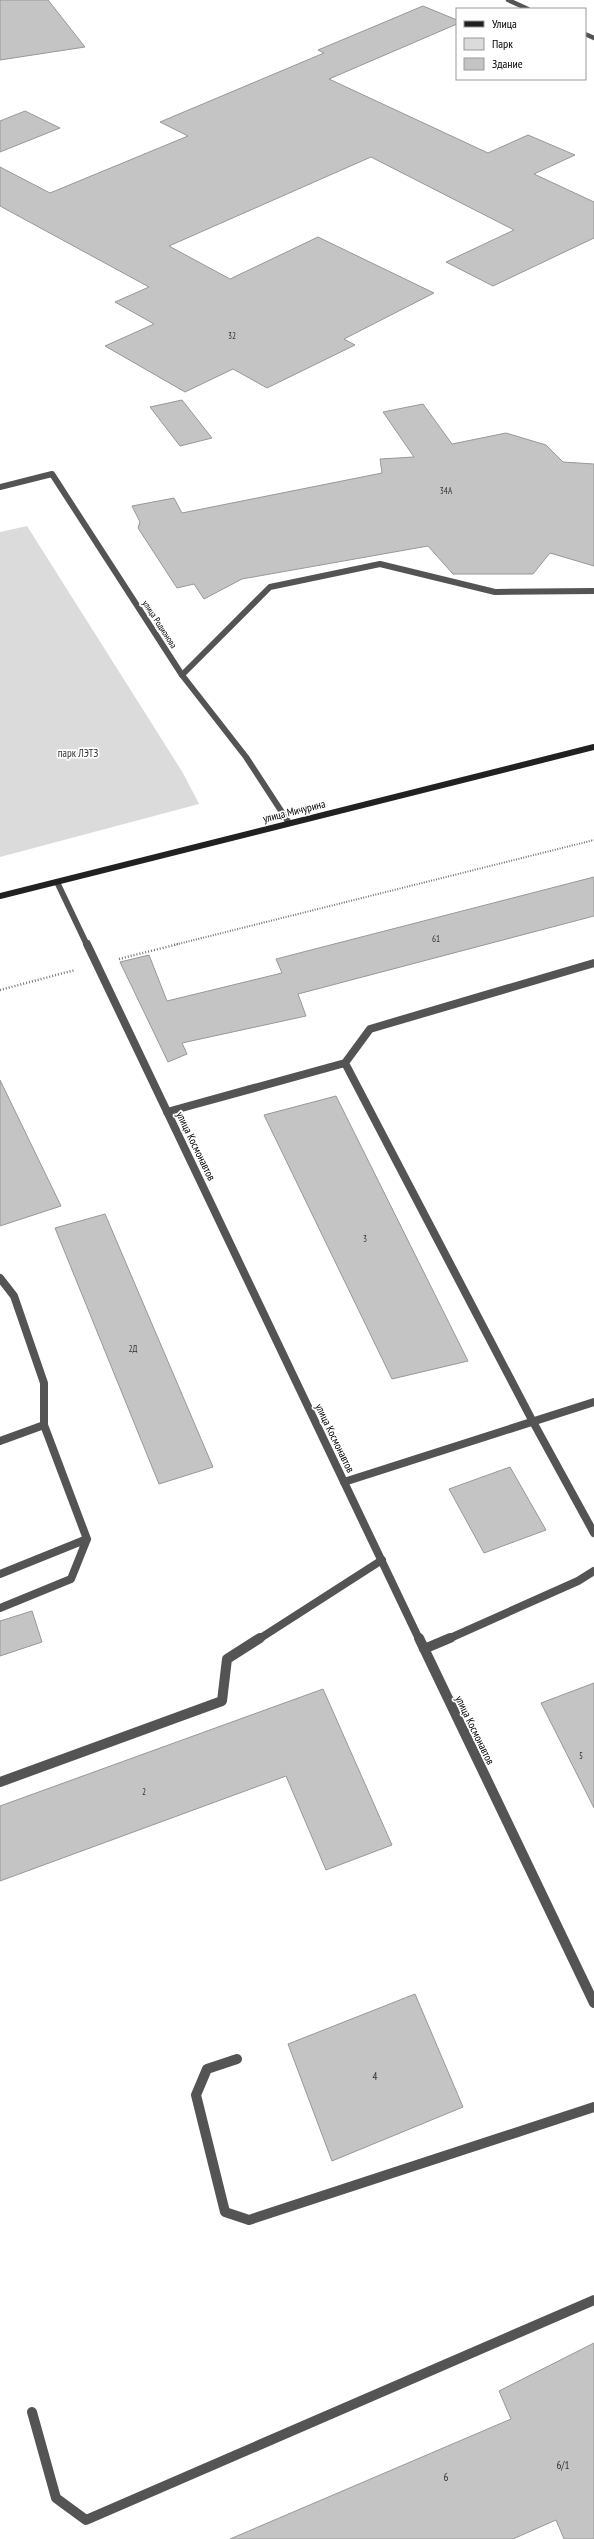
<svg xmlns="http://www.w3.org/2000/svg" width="594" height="2539" font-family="'PT Sans Narrow',sans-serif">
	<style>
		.green { fill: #dbdbdb }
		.building { fill: #c4c4c4; stroke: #989898 }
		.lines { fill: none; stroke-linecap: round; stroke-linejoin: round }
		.path-far1 { stroke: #767676; stroke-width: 2; stroke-dasharray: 1 1.5; stroke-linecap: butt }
		.path { stroke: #767676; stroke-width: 2.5; stroke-dasharray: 1 2; stroke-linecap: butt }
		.lane-far2 { stroke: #545454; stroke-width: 6 }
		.lane-far1 { stroke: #545454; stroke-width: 8 }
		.lane { stroke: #545454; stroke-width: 10 }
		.street-far3 { stroke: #545454; stroke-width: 4.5 }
		.street-far2 { stroke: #545454; stroke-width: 6 }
		.street-far1 { stroke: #545454; stroke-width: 8 }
		.street { stroke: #545454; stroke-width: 10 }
		.secondary { stroke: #212121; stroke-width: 6 }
		.labels { text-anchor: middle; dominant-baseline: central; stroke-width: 3.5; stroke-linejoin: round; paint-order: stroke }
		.number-label { font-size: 9px; fill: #313131 }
		.far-street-label { font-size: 9px; fill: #000; stroke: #fff }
		.park-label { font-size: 11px; fill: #323232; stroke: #fff }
		.street-label { font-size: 11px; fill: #000; stroke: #fff }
		.near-number-label { font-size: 11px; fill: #313131 }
	</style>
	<rect width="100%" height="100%" fill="#fff"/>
	<path class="green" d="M 27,526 L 183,773 L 199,804 L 0,857 L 0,532 Z"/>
	<path class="building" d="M 0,0 L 48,0 L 85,47 L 0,60 Z
		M 423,6 L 457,20 L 457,24 L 329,79 L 488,153 L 528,135 L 575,155 L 534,174 L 594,202 L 594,238 L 493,286 L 446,262 L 514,230 L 371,157 L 169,246 L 230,279 L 318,237 L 434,293 L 344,339 L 355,345 L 267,388 L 233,369 L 185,392 L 105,346 L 154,324 L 115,302 L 149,287 L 0,206 L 0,167 L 50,193 L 188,136 L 160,122 L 324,53 L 318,50 Z
		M 25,111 L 60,128 L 0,152 L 0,121 Z
		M 182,400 L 212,438 L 180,446 L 150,407 Z
		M 423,404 L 452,444 L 506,433 L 546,445 L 563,462 L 594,464 L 594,566 L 550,553 L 533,574 L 453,574 L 428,546 L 242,579 L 204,599 L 194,584 L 177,588 L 138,528 L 140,522 L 132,506 L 174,498 L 182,513 L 382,473 L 380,459 L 414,457 L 383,412 Z
		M 594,877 L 594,916 L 298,994 L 306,1016 L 182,1043 L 187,1054 L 168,1062 L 120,962 L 149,955 L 167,1001 L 282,973 L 276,959 Z
		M 0,1080 L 61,1206 L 0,1226 Z
		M 336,1096 L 468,1361 L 392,1379 L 264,1115 Z
		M 105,1214 L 213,1467 L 159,1484 L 55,1228 Z
		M 510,1467 L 546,1530 L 484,1553 L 449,1489 Z
		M 32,1611 L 42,1642 L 0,1656 L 0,1621 Z
		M 594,1683 L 594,1808 L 541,1703 Z
		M 323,1689 L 392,1845 L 326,1870 L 286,1776 L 0,1881 L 0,1806 Z
		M 415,1994 L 463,2107 L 332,2161 L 288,2044 Z
		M 594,2343 L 594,2539 L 564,2539 L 556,2520 L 513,2539 L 230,2539 L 511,2419 L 499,2391 Z"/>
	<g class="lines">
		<path class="path-far1" d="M 174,945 L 594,840"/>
		<path class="path" d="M 119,959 L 178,944
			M 0,990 L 75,970"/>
		<path class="lane-far2" d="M 182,675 L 270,587 L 380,564 L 495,592 L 594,591"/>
		<path class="lane-far1" d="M 345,1063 L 532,1420 L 594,1533
			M 167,1112 L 345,1063 L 370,1029 L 594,963
			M 0,1278 L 14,1296 L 44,1383 L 44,1425 L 87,1539 L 71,1579 L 0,1608
			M 0,1441 L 44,1425
			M 344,1482 L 594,1402
			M 0,1574 L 87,1539
			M 259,1639 L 382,1560"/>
		<path class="lane" d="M 0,1782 L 222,1701 L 227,1659 L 260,1638
			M 237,2059 L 207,2069 L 196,2095 L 225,2212 L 249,2220 L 594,2107
			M 32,2412 L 56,2498 L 86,2520 L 594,2300"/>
		<path class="street-far3" d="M 508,0 L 528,9
			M 585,34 L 594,38"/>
		<path class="street-far2" d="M 0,487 L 52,474 L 182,675 L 246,757 L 289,823
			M 57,882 L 87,945"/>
		<path class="street-far1" d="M 87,944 L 419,1639
			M 448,1639 L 578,1581 L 594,1571"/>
		<path class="street" d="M 419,1638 L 594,2003
			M 424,1649 L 450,1638"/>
		<path class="secondary" d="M 0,896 L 594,747"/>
	</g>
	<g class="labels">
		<g class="number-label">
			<text x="232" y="335">32</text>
			<text x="446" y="490">34А</text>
			<text x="436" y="938">61</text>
			<text x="365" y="1238">3</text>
			<text x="133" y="1348">2Д</text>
			<text x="581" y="1755">5</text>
			<text x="144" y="1791">2</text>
		</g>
		<g class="far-street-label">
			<text transform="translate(160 624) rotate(57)">улица Родионова</text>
		</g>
		<g class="park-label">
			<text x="78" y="753">парк ЛЭТЗ</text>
		</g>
		<g class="street-label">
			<text transform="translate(294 811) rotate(-14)">улица Мичурина</text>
			<text transform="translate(196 1146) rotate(64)">улица Космонавтов</text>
			<text transform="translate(335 1438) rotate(64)">улица Космонавтов</text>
			<text transform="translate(475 1730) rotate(64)">улица Космонавтов</text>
		</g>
		<g class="near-number-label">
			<text x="375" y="2076">4</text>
			<text x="563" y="2465">6/1</text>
			<text x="446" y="2477">6</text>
		</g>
	</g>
	<rect x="456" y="8" width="130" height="72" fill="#ffffff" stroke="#999999"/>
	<rect x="464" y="21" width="20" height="6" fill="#212121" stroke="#999999"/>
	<text x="492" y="28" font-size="12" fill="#000000">Улица</text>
	<rect x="464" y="38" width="20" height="12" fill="#dbdbdb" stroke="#999999"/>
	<text x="492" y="48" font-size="12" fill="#000000">Парк</text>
	<rect x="464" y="58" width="20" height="12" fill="#c4c4c4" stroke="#999999"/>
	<text x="492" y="68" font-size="12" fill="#000000">Здание</text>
</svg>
